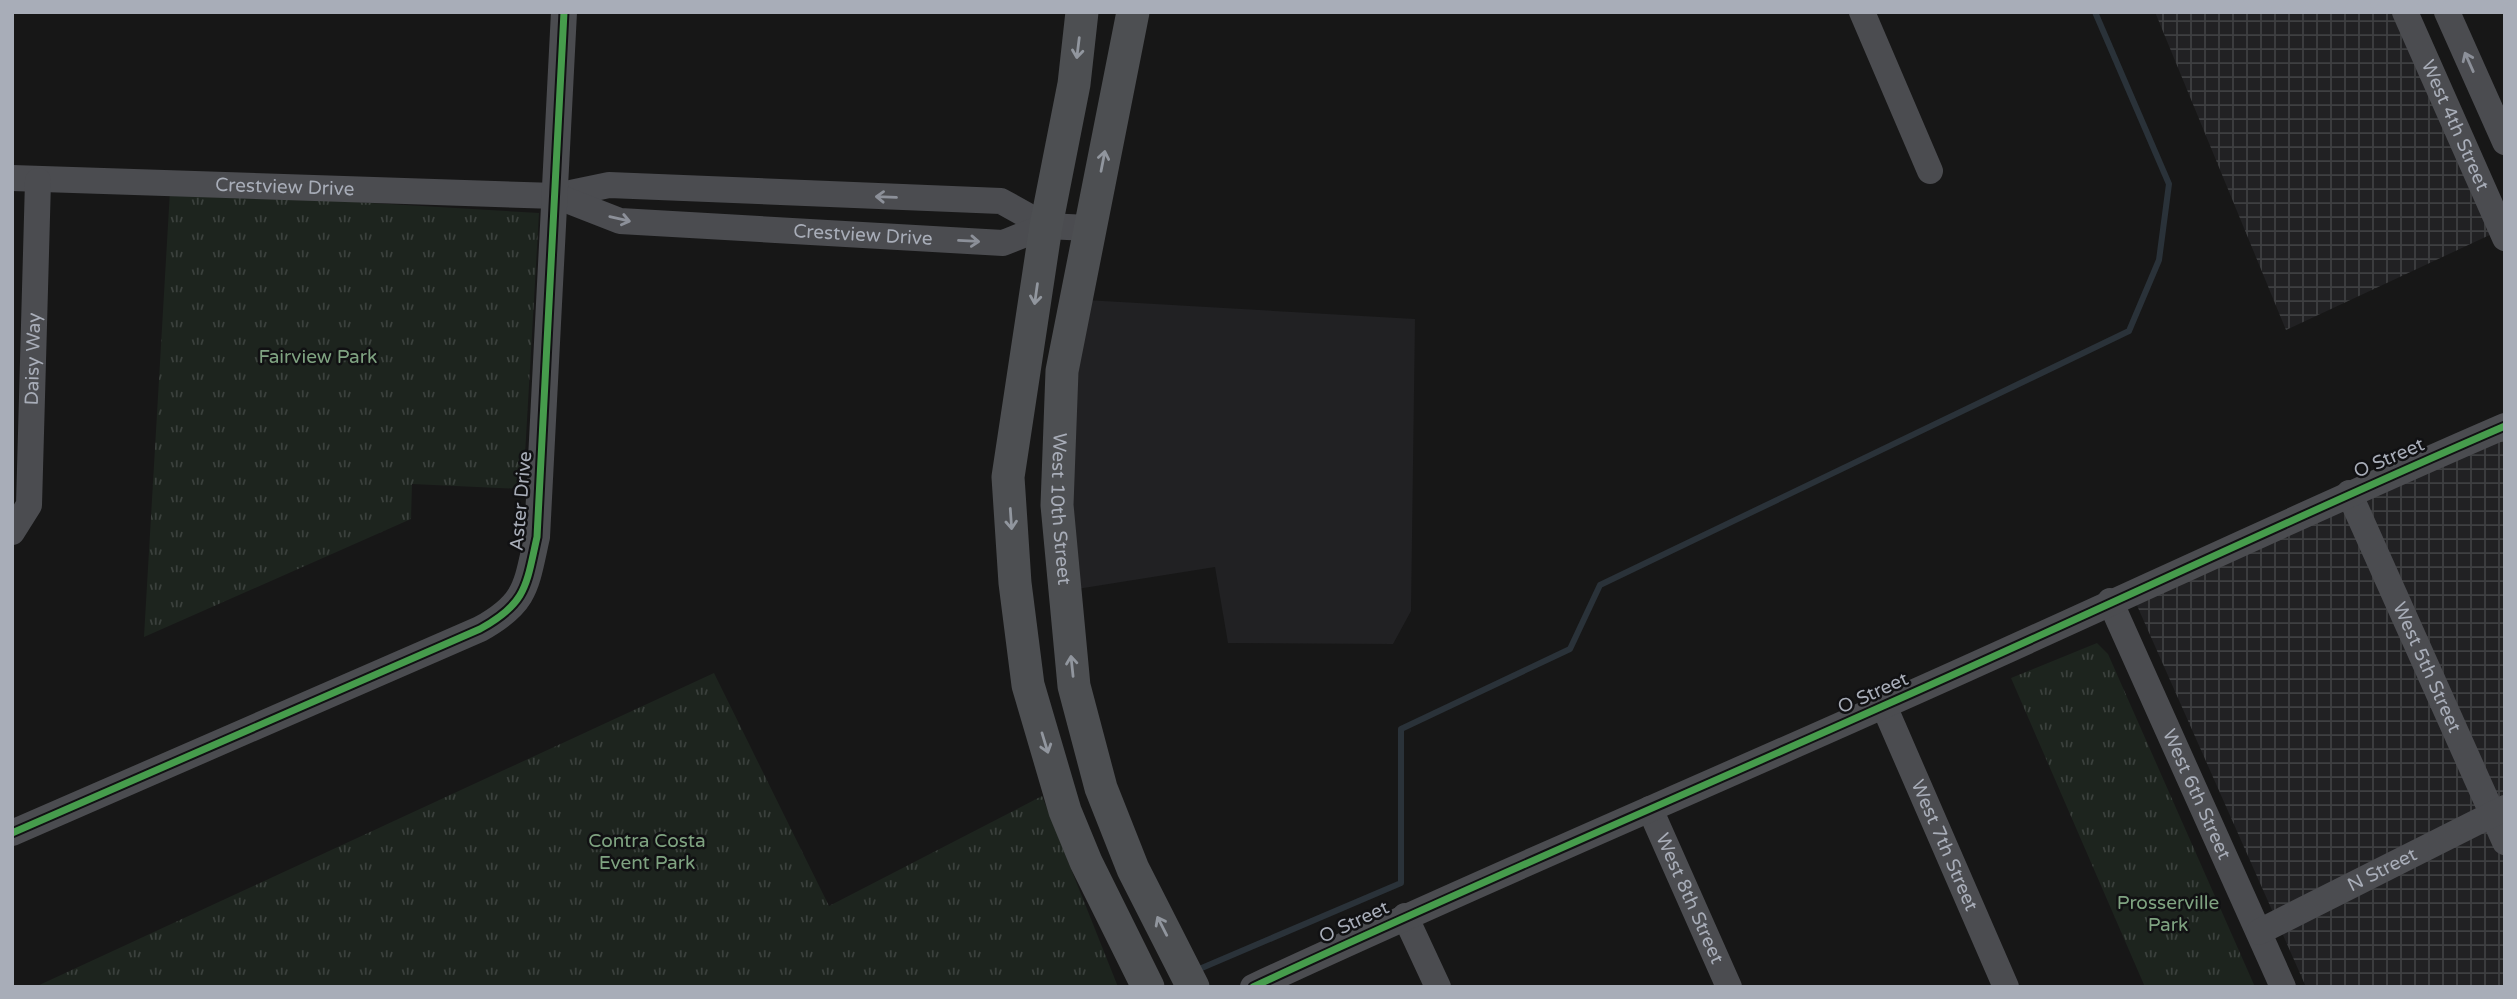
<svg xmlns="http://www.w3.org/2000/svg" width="2517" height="999" font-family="'Varela Round',sans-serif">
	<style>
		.built { fill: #212123 }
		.industrial { fill: url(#industrial-grid) }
		.park { fill: url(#park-tufts) }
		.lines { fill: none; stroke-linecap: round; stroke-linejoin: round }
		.stream { stroke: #2a3239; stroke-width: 6 }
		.minor { stroke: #4b4c50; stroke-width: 26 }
		.major { stroke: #4d4f52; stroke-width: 33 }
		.cycleway-casing { stroke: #111113; stroke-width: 11 }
		.cycleway { stroke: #469c4c; stroke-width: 7 }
		.oneway { stroke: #91969e }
		.oneway2 { stroke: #8c9099 }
		.labels { text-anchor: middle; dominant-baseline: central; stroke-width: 5; stroke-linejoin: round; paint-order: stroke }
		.street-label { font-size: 19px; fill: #a8adb8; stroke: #111113 }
		.park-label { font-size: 19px; fill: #7fa381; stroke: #111113 }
	</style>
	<defs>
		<pattern id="industrial-grid" width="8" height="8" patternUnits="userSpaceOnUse" patternTransform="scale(1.75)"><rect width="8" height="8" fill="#212123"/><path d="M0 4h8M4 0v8" fill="none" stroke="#3e3f41"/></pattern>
		<pattern id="park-tufts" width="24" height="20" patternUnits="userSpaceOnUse" patternTransform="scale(1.75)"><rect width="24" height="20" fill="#1d241e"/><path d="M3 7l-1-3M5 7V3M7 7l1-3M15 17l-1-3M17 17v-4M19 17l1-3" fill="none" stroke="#3b413d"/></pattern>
	</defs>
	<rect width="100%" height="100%" fill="#171717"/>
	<path class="built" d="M 1086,300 L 1415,319 L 1411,611 L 1393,644 L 1228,643 L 1215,567 L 1071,590 L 1067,442 Z"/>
	<path class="industrial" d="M 2155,12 L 2396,12 L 2494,233 L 2286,330 Z
		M 2505,437 L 2505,987 L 2306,987 L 2135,601 Z"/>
	<path class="park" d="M 170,191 L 539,213 L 523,489 L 412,484 L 411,519 L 144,637 Z
		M 2097,643 L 2108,654 L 2255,987 L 2145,987 L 2011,678 Z
		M 714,673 L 829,906 L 1042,796 L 1118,987 L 35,987 Z"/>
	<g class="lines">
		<path class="stream" d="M 1197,970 L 1401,883 L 1401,729 L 1570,649 L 1600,585 L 2129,331 L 2159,260 L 2169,184 L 2095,12"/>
		<g class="minor">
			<path d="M 1862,12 L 1930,171"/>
			<path id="s1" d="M 2405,12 L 2505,238"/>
			<path d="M 2447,12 L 2505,142"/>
			<path id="s2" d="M 12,178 L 556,196 L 609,185 L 1001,201 L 1046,226"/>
			<path id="s3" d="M 556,196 L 620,221 L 1003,243 L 1046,226 L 1089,228"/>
			<path id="s4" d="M 2349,493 L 2505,842"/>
			<path id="s5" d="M 12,532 L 29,505 L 38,181"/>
			<path id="s6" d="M 2110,601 L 2283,987"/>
			<path id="s7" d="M 1884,706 L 2006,987"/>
			<path id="s8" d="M 1650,809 L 1729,987"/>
			<path d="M 12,833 L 480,629 C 527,603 526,586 537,537 L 564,12"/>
			<path d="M 1405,916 L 1438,987"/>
			<path id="s9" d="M 2259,932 L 2505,808"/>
			<path d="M 1253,987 C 1461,890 1673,800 1883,706 C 2091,614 2296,516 2505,426"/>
		</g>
		<g class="major">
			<path d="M 1082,12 L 1074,84 L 1046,226 L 1008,477 L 1015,583 L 1028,685 L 1065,811 L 1086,862 L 1148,987"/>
			<path id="s10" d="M 1133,12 L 1062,371 L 1057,505 L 1074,686 L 1101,788 L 1133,869 L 1193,987"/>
		</g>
		<g class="cycleway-casing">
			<path id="cycleway" d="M 12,833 L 480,629 C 527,603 526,586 537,537 L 564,12
				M 1253,987 C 1461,890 1673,800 1883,706 C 2091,614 2296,516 2505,426"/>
		</g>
		<use href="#cycleway" class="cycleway"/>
	</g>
	<defs><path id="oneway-shaft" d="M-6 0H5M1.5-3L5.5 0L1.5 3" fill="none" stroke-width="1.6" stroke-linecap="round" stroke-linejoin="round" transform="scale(1.75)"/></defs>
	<g class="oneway">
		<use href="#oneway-shaft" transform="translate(1078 48) rotate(97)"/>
		<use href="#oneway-shaft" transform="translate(1103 161) rotate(-79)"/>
		<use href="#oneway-shaft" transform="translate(1036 294) rotate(98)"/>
		<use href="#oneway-shaft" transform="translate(1011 519) rotate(86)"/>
		<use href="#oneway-shaft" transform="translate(1072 666) rotate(-96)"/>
		<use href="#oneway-shaft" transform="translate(1045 743) rotate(73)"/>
		<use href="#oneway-shaft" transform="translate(1162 926) rotate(-117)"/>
	</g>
	<g class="oneway2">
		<use href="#oneway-shaft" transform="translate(2469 62) rotate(-114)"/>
		<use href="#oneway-shaft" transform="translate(886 197) rotate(-178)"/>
		<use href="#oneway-shaft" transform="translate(620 219) rotate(13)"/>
		<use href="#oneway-shaft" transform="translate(969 241) rotate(3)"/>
	</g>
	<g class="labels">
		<g class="street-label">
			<text stroke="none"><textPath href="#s1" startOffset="124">West 4th Street</textPath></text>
			<text stroke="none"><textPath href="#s2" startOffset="273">Crestview Drive</textPath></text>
			<text stroke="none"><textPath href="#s3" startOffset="312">Crestview Drive</textPath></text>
			<text stroke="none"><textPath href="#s5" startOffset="178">Daisy Way</textPath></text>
			<text transform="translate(2389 458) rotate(-23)">O Street</text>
			<text transform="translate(521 501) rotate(-85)">Aster Drive</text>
			<text stroke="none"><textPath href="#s10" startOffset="504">West 10th Street</textPath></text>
			<text stroke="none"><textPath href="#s4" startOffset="191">West 5th Street</textPath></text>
			<text transform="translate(1873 693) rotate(-24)">O Street</text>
			<text stroke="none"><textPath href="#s6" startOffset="212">West 6th Street</textPath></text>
			<text stroke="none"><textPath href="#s7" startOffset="152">West 7th Street</textPath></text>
			<text stroke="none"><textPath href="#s9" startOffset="138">N Street</textPath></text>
			<text stroke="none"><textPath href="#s8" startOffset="98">West 8th Street</textPath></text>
			<text transform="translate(1354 922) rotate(-25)">O Street</text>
		</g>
		<g class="park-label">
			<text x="318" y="357">Fairview Park</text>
			<text x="647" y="841">Contra Costa<tspan x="647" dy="22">Event Park</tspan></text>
			<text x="2168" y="903">Prosserville<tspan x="2168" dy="22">Park</tspan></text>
		</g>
	</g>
	<rect width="2517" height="999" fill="none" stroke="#a8adb8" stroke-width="28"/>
</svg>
